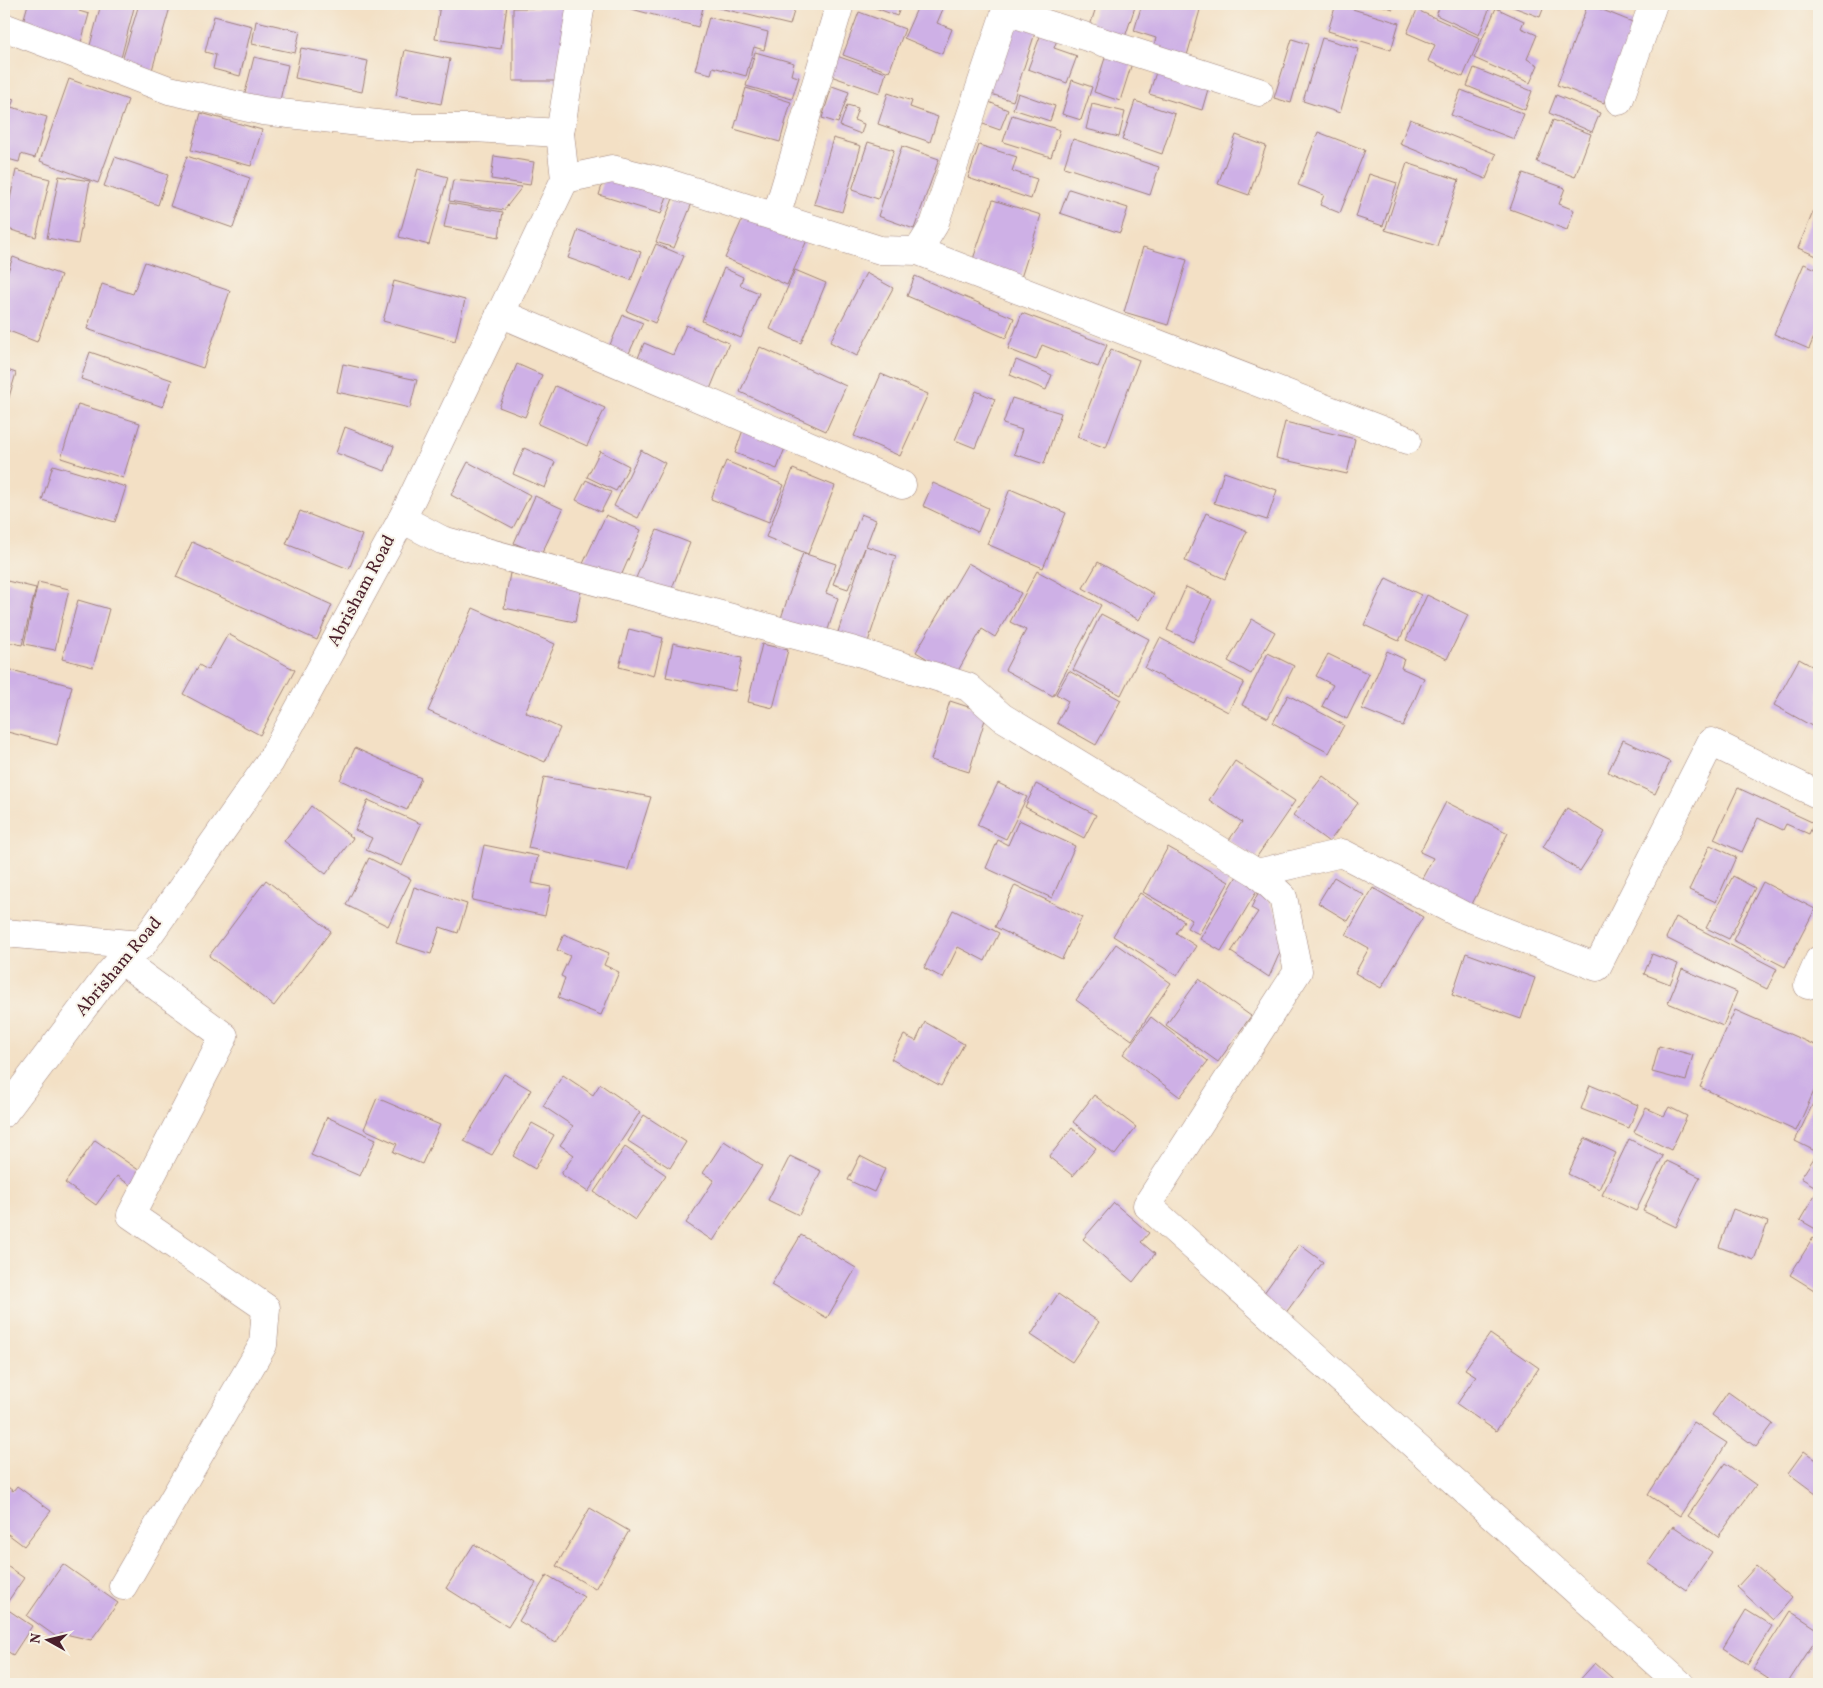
<svg xmlns="http://www.w3.org/2000/svg" width="1823" height="1688" font-family="Vollkorn,serif">
	<style>
		.building { fill: #ceb0e6 }
		.lines { fill: none; stroke-linecap: round; stroke-linejoin: round }
		.minor-casing { stroke: #9e8078; stroke-width: 29 }
		.major-casing { stroke: #9e8078; stroke-width: 29 }
		.minor { stroke: #fff; stroke-width: 28 }
		.major { stroke: #fff; stroke-width: 28 }
		.labels { text-anchor: middle; dominant-baseline: central; stroke-width: 4; stroke-linejoin: round; paint-order: stroke }
		.street-label { font-size: 18px; fill: #4a1f2b; stroke: #f7f3e8 }
	</style>
	<rect width="100%" height="100%" fill="#f7f3e8"/>
	<filter id="ink" filterUnits="userSpaceOnUse"><feTurbulence type="fractalNoise" baseFrequency=".02" numOctaves="2"/><feDisplacementMap in="SourceGraphic" scale="10" xChannelSelector="R" yChannelSelector="G"/><feConvolveMatrix kernelMatrix="1 2 1 2 8 2 1 2 1" color-interpolation-filters="sRGB"/></filter>
	<filter id="wash" filterUnits="userSpaceOnUse"><feTurbulence type="fractalNoise" baseFrequency=".0096" numOctaves="4" result="noise"/><feDisplacementMap in="SourceGraphic" scale="20" xChannelSelector="R" yChannelSelector="G"/><feGaussianBlur stdDeviation="1.12" result="paint"/><feColorMatrix in="noise" values="0 0 0 0 0 0 0 0 0 0 0 0 0 0 0 0 0 1.4 0 .05"/><feComposite in="paint" operator="in"/></filter>
	<g filter="url(#wash)">
		<rect width="100%" height="100%" fill="#f3e0c5"/>
		<g id="blocks">
			<path class="building" d="M 28,4 L 81,4 L 79,11 L 89,14 L 80,46 L 21,29 Z
				M 101,4 L 135,4 L 121,58 L 89,49 Z
				M 139,4 L 171,4 L 152,70 L 122,61 Z
				M 440,4 L 507,5 L 501,49 L 435,39 Z
				M 629,4 L 704,4 L 698,27 L 628,8 Z
				M 716,4 L 796,4 L 790,25 L 715,7 Z
				M 865,4 L 902,4 L 897,16 Z
				M 919,4 L 931,4 L 943,9 L 937,23 L 952,29 L 942,54 L 904,38 Z
				M 1024,4 L 1048,4 L 1044,16 Z
				M 1097,4 L 1136,4 L 1125,37 L 1090,26 Z
				M 1142,4 L 1180,4 L 1200,10 L 1184,66 L 1151,56 L 1156,38 L 1134,31 Z
				M 1336,4 L 1399,23 L 1391,50 L 1328,31 Z
				M 1378,4 L 1395,4 L 1393,9 Z
				M 1441,4 L 1483,4 L 1490,7 L 1479,35 L 1436,15 Z
				M 1505,4 L 1545,4 L 1540,17 Z
				M 1588,4 L 1635,23 L 1604,103 L 1557,85 Z
				M 513,8 L 566,8 L 566,81 L 513,81 Z
				M 1496,8 L 1524,21 L 1521,28 L 1537,35 L 1527,59 L 1538,65 L 1530,83 L 1474,58 Z
				M 1417,10 L 1480,38 L 1463,77 L 1428,61 L 1435,45 L 1407,33 Z
				M 859,12 L 905,29 L 889,72 L 843,55 Z
				M 214,16 L 252,26 L 240,76 L 213,69 L 216,55 L 205,52 Z
				M 709,17 L 768,32 L 764,50 L 754,47 L 746,76 L 713,67 L 711,74 L 695,70 Z
				M 256,21 L 300,31 L 295,53 L 252,44 Z
				M 1010,22 L 1036,30 L 1013,101 L 988,93 Z
				M 1042,31 L 1058,37 L 1054,48 L 1077,56 L 1067,83 L 1028,69 Z
				M 1322,38 L 1359,49 L 1340,113 L 1303,101 Z
				M 1292,39 L 1308,44 L 1291,103 L 1274,98 Z
				M 301,48 L 368,61 L 362,92 L 295,78 Z
				M 405,50 L 450,59 L 441,104 L 396,95 Z
				M 755,52 L 794,63 L 791,75 L 799,77 L 792,99 L 746,86 Z
				M 828,53 L 886,73 L 880,93 L 822,73 Z
				M 1106,55 L 1132,63 L 1120,101 L 1094,92 Z
				M 254,57 L 288,65 L 278,109 L 243,101 Z
				M 1159,63 L 1211,79 L 1202,110 L 1149,94 Z
				M 1474,68 L 1532,91 L 1525,110 L 1467,86 Z
				M 69,79 L 128,100 L 98,183 L 40,161 Z
				M 1072,80 L 1092,87 L 1081,120 L 1062,114 Z
				M 832,86 L 849,92 L 838,123 L 822,118 Z
				M 746,88 L 791,102 L 780,142 L 734,129 Z
				M 1461,90 L 1524,114 L 1514,139 L 1451,115 Z
				M 888,93 L 912,101 L 910,107 L 938,117 L 930,142 L 878,124 Z
				M 1018,93 L 1055,106 L 1050,121 L 1013,109 Z
				M 1556,95 L 1600,113 L 1592,132 L 1549,113 Z
				M 4,96 L 14,99 L 11,107 L 47,117 L 35,158 L 21,154 L 19,162 L 4,158 Z
				M 1135,101 L 1175,114 L 1162,154 L 1122,140 Z
				M 989,102 L 1008,110 L 1000,130 L 980,123 Z
				M 1092,104 L 1125,112 L 1119,137 L 1086,129 Z
				M 847,105 L 858,108 L 854,120 L 864,124 L 861,134 L 840,126 Z
				M 201,113 L 262,130 L 251,166 L 191,150 Z
				M 1012,115 L 1060,130 L 1051,157 L 1003,142 Z
				M 1410,119 L 1496,154 L 1486,179 L 1400,144 Z
				M 1553,120 L 1591,134 L 1575,177 L 1537,162 Z
				M 1318,132 L 1365,150 L 1340,213 L 1320,205 L 1324,195 L 1298,185 Z
				M 1236,135 L 1266,146 L 1249,195 L 1218,184 Z
				M 833,138 L 861,146 L 842,212 L 814,204 Z
				M 1073,139 L 1159,167 L 1150,195 L 1064,167 Z
				M 868,142 L 894,150 L 878,199 L 852,190 Z
				M 979,145 L 1017,157 L 1012,171 L 1037,179 L 1031,199 L 968,178 Z
				M 902,146 L 939,159 L 914,229 L 878,216 Z
				M 187,156 L 250,178 L 233,228 L 170,206 Z
				M 494,156 L 534,162 L 530,185 L 491,179 Z
				M 115,157 L 168,175 L 158,205 L 104,186 Z
				M 1407,163 L 1459,180 L 1437,246 L 1385,230 Z
				M 418,169 L 448,177 L 429,245 L 399,237 Z
				M 16,170 L 50,179 L 36,237 L 4,228 Z
				M 606,173 L 668,193 L 661,214 L 599,195 Z
				M 1523,173 L 1565,188 L 1559,204 L 1574,210 L 1567,230 L 1510,209 Z
				M 1369,174 L 1397,183 L 1383,226 L 1356,217 Z
				M 59,176 L 90,181 L 78,244 L 47,238 Z
				M 453,180 L 522,187 L 504,210 L 449,201 Z
				M 1069,189 L 1128,208 L 1120,233 L 1060,213 Z
				M 676,191 L 694,198 L 674,248 L 656,242 Z
				M 1819,198 L 1819,257 L 1798,248 Z
				M 993,200 L 1041,215 L 1019,284 L 970,268 Z
				M 449,203 L 503,212 L 499,237 L 444,227 Z
				M 746,211 L 808,238 L 787,285 L 725,258 Z
				M 578,230 L 641,252 L 631,280 L 568,258 Z
				M 656,244 L 684,256 L 655,323 L 627,311 Z
				M 1143,247 L 1187,260 L 1168,325 L 1124,312 Z
				M 13,257 L 61,275 L 37,342 L 4,329 L 4,282 Z
				M 145,262 L 230,291 L 203,368 L 87,329 L 102,284 L 133,294 Z
				M 1804,264 L 1819,270 L 1819,325 L 1809,349 L 1774,334 Z
				M 724,268 L 743,277 L 740,285 L 759,293 L 741,338 L 702,321 Z
				M 795,270 L 826,283 L 801,343 L 770,329 Z
				M 866,273 L 893,288 L 857,356 L 830,342 Z
				M 915,276 L 1014,318 L 1006,338 L 907,296 Z
				M 394,281 L 465,300 L 455,341 L 383,321 Z
				M 1022,313 L 1107,345 L 1098,367 L 1042,345 L 1036,360 L 1008,349 Z
				M 623,315 L 643,323 L 624,364 L 605,356 Z
				M 686,325 L 729,343 L 708,394 L 636,363 L 644,343 L 673,355 Z
				M 760,347 L 846,386 L 826,431 L 740,392 Z
				M 1111,349 L 1139,360 L 1106,448 L 1077,437 Z
				M 90,352 L 172,380 L 163,407 L 81,379 Z
				M 1016,360 L 1052,375 L 1046,390 L 1010,375 Z
				M 343,364 L 417,380 L 410,408 L 337,392 Z
				M 517,364 L 542,375 L 525,417 L 499,407 Z
				M 4,369 L 16,373 L 4,414 Z
				M 881,374 L 928,394 L 900,456 L 854,436 Z
				M 555,386 L 605,408 L 587,446 L 538,424 Z
				M 976,391 L 995,399 L 975,448 L 955,440 Z
				M 1012,398 L 1061,413 L 1044,464 L 1014,454 L 1022,430 L 1003,424 Z
				M 78,404 L 140,423 L 123,478 L 61,458 Z
				M 1285,422 L 1355,439 L 1347,474 L 1276,458 Z
				M 745,424 L 788,440 L 777,469 L 735,453 Z
				M 345,427 L 394,446 L 385,471 L 336,453 Z
				M 524,448 L 555,462 L 545,488 L 513,474 Z
				M 641,450 L 665,463 L 638,518 L 614,506 Z
				M 600,451 L 629,466 L 616,491 L 587,477 Z
				M 726,461 L 784,485 L 769,522 L 711,499 Z
				M 468,462 L 530,495 L 513,528 L 451,495 Z
				M 53,465 L 126,487 L 115,522 L 42,500 Z
				M 793,469 L 835,486 L 808,554 L 766,537 Z
				M 1224,472 L 1277,490 L 1267,520 L 1214,503 Z
				M 586,480 L 611,492 L 601,512 L 576,500 Z
				M 933,483 L 988,508 L 978,532 L 923,506 Z
				M 1010,489 L 1066,513 L 1043,568 L 987,544 Z
				M 535,496 L 563,509 L 541,555 L 514,543 Z
				M 300,511 L 362,535 L 349,569 L 286,544 Z
				M 1206,513 L 1247,531 L 1225,579 L 1185,561 Z
				M 861,514 L 876,520 L 866,546 L 896,556 L 867,645 L 837,635 L 865,548 L 848,589 L 833,584 Z
				M 606,515 L 641,530 L 618,583 L 580,570 Z
				M 657,530 L 690,543 L 668,598 L 632,587 Z
				M 192,542 L 332,605 L 317,640 L 176,577 Z
				M 803,553 L 836,564 L 826,593 L 838,598 L 826,636 L 780,621 Z
				M 1098,562 L 1154,594 L 1139,620 L 1083,588 Z
				M 968,563 L 1021,593 L 995,637 L 982,629 L 955,676 L 916,652 Z
				M 1037,571 L 1101,605 L 1053,696 L 1005,670 L 1026,630 L 1010,622 Z
				M 510,573 L 582,586 L 575,622 L 504,608 Z
				M 1386,578 L 1421,595 L 1399,641 L 1364,625 Z
				M 7,581 L 36,588 L 22,645 L 4,641 L 4,595 Z
				M 38,582 L 69,589 L 55,650 L 24,644 Z
				M 1186,587 L 1212,599 L 1193,642 L 1167,630 Z
				M 1427,595 L 1468,615 L 1447,659 L 1406,640 Z
				M 78,600 L 109,609 L 93,667 L 62,659 Z
				M 473,608 L 555,644 L 525,712 L 560,728 L 545,762 L 428,711 Z
				M 1101,614 L 1149,639 L 1121,695 L 1073,670 Z
				M 1252,619 L 1275,632 L 1251,674 L 1228,661 Z
				M 629,629 L 663,638 L 654,676 L 619,667 Z
				M 228,634 L 295,670 L 260,735 L 183,694 L 199,665 L 208,670 Z
				M 1160,638 L 1244,682 L 1228,712 L 1145,668 Z
				M 673,643 L 742,658 L 735,691 L 666,677 Z
				M 762,644 L 788,650 L 773,708 L 748,702 Z
				M 1387,651 L 1404,659 L 1401,668 L 1424,678 L 1403,726 L 1362,709 Z
				M 1268,653 L 1294,666 L 1268,718 L 1242,705 Z
				M 1328,654 L 1369,674 L 1347,719 L 1322,706 L 1333,685 L 1316,676 Z
				M 1799,659 L 1819,670 L 1819,730 L 1774,705 Z
				M 4,668 L 72,686 L 57,745 L 4,731 Z
				M 1069,671 L 1121,700 L 1096,745 L 1057,723 L 1068,701 L 1056,694 Z
				M 1288,695 L 1344,725 L 1329,753 L 1273,723 Z
				M 950,701 L 987,713 L 969,772 L 931,760 Z
				M 1623,740 L 1670,762 L 1655,794 L 1608,772 Z
				M 355,748 L 421,778 L 407,810 L 340,780 Z
				M 1235,761 L 1295,801 L 1256,858 L 1229,840 L 1242,822 L 1209,800 Z
				M 1323,776 L 1358,803 L 1329,842 L 1293,815 Z
				M 544,777 L 651,797 L 628,870 L 528,848 Z
				M 998,783 L 1027,797 L 1006,839 L 977,825 Z
				M 1036,784 L 1096,815 L 1084,838 L 1025,807 Z
				M 1738,788 L 1814,823 L 1809,834 L 1786,824 L 1783,830 L 1758,818 L 1742,852 L 1714,839 Z
				M 368,800 L 421,824 L 402,866 L 366,850 L 372,838 L 355,830 Z
				M 1446,802 L 1508,833 L 1468,912 L 1418,886 L 1433,858 L 1420,852 Z
				M 311,806 L 353,838 L 326,874 L 284,841 Z
				M 1567,808 L 1605,832 L 1580,871 L 1543,847 Z
				M 1019,820 L 1075,846 L 1052,898 L 986,868 L 998,840 L 1008,845 Z
				M 484,845 L 538,856 L 532,883 L 551,887 L 545,916 L 472,900 Z
				M 1710,845 L 1736,857 L 1716,902 L 1689,890 Z
				M 1168,847 L 1229,882 L 1199,934 L 1187,928 L 1192,920 L 1143,892 Z
				M 369,858 L 411,879 L 388,926 L 346,905 Z
				M 1237,876 L 1258,889 L 1221,951 L 1200,939 Z
				M 1733,876 L 1755,888 L 1729,939 L 1706,928 Z
				M 1334,877 L 1364,895 L 1348,921 L 1318,903 Z
				M 266,880 L 331,931 L 274,1006 L 209,956 Z
				M 1763,882 L 1815,909 L 1785,967 L 1733,940 Z
				M 1015,885 L 1082,917 L 1062,959 L 995,927 Z
				M 414,887 L 467,904 L 458,933 L 440,927 L 431,954 L 396,943 Z
				M 1373,888 L 1423,917 L 1381,988 L 1355,973 L 1369,948 L 1346,935 Z
				M 1140,893 L 1184,921 L 1176,933 L 1196,946 L 1177,976 L 1113,936 Z
				M 1258,893 L 1265,896 L 1288,934 L 1269,977 L 1231,952 L 1258,912 L 1251,908 Z
				M 953,910 L 999,933 L 985,961 L 958,947 L 943,978 L 924,968 Z
				M 1676,917 L 1777,969 L 1767,989 L 1666,938 Z
				M 564,934 L 609,953 L 604,965 L 619,972 L 601,1015 L 558,998 L 565,978 L 561,976 L 570,956 L 557,950 Z
				M 1116,944 L 1171,983 L 1132,1040 L 1076,1000 Z
				M 1466,953 L 1535,978 L 1521,1019 L 1452,995 Z
				M 1652,954 L 1678,964 L 1670,984 L 1644,974 Z
				M 1682,969 L 1737,992 L 1723,1026 L 1668,1003 Z
				M 1199,979 L 1251,1016 L 1218,1062 L 1166,1025 Z
				M 1735,1010 L 1819,1047 L 1819,1080 L 1796,1131 L 1700,1087 Z
				M 1151,1017 L 1208,1061 L 1180,1097 L 1123,1054 Z
				M 925,1022 L 964,1044 L 941,1086 L 891,1059 L 904,1035 L 916,1041 Z
				M 1659,1046 L 1693,1055 L 1686,1081 L 1652,1072 Z
				M 504,1074 L 531,1090 L 492,1155 L 464,1141 Z
				M 563,1075 L 593,1095 L 600,1084 L 640,1112 L 588,1192 L 561,1174 L 574,1155 L 560,1145 L 573,1126 L 543,1106 Z
				M 1590,1085 L 1638,1105 L 1629,1128 L 1581,1109 Z
				M 1819,1091 L 1819,1153 L 1795,1141 Z
				M 1094,1095 L 1136,1127 L 1115,1155 L 1073,1122 Z
				M 377,1098 L 440,1125 L 422,1164 L 393,1152 L 397,1144 L 364,1129 Z
				M 1669,1107 L 1687,1116 L 1671,1150 L 1634,1132 L 1646,1108 L 1664,1116 Z
				M 644,1115 L 686,1142 L 670,1168 L 628,1141 Z
				M 327,1117 L 376,1139 L 360,1176 L 311,1155 Z
				M 532,1123 L 554,1135 L 535,1169 L 513,1156 Z
				M 1072,1128 L 1096,1148 L 1073,1176 L 1049,1157 Z
				M 1585,1138 L 1616,1153 L 1599,1189 L 1568,1174 Z
				M 1629,1139 L 1663,1156 L 1636,1211 L 1602,1195 Z
				M 95,1140 L 140,1171 L 130,1185 L 117,1176 L 96,1205 L 65,1183 Z
				M 724,1141 L 762,1166 L 713,1241 L 686,1223 L 714,1180 L 703,1173 Z
				M 625,1147 L 666,1175 L 635,1220 L 594,1192 Z
				M 790,1156 L 821,1171 L 799,1215 L 768,1200 Z
				M 860,1156 L 885,1169 L 874,1192 L 848,1180 Z
				M 1814,1158 L 1819,1161 L 1819,1189 L 1801,1178 Z
				M 1667,1161 L 1700,1177 L 1676,1227 L 1643,1211 Z
				M 1816,1193 L 1819,1195 L 1819,1231 L 1800,1220 Z
				M 1114,1203 L 1149,1233 L 1141,1242 L 1155,1254 L 1133,1282 L 1083,1239 Z
				M 1733,1209 L 1768,1222 L 1754,1260 L 1719,1247 Z
				M 801,1235 L 856,1268 L 827,1318 L 771,1285 Z
				M 1813,1238 L 1819,1242 L 1819,1293 L 1790,1275 Z
				M 1299,1244 L 1323,1262 L 1285,1314 L 1261,1297 Z
				M 1058,1294 L 1099,1322 L 1072,1362 L 1031,1335 Z
				M 1490,1334 L 1539,1368 L 1496,1431 L 1457,1404 L 1476,1376 L 1465,1369 Z
				M 1728,1392 L 1773,1424 L 1756,1447 L 1712,1415 Z
				M 1694,1422 L 1727,1443 L 1680,1516 L 1648,1495 Z
				M 1804,1451 L 1819,1462 L 1819,1496 L 1788,1473 Z
				M 1725,1463 L 1756,1485 L 1718,1537 L 1688,1516 Z
				M 4,1484 L 13,1491 L 17,1486 L 51,1511 L 24,1546 L 4,1531 Z
				M 590,1508 L 629,1531 L 595,1589 L 556,1566 Z
				M 1673,1526 L 1712,1552 L 1686,1590 L 1648,1563 Z
				M 474,1544 L 536,1583 L 508,1627 L 446,1588 Z
				M 4,1564 L 24,1578 L 4,1607 L 32,1626 L 13,1655 L 4,1649 Z
				M 63,1564 L 118,1603 L 91,1640 L 61,1633 L 58,1638 L 27,1616 Z
				M 1756,1566 L 1792,1598 L 1773,1620 L 1737,1587 Z
				M 547,1575 L 584,1597 L 556,1643 L 519,1621 Z
				M 1746,1610 L 1772,1626 L 1748,1664 L 1723,1648 Z
				M 1790,1611 L 1819,1630 L 1819,1635 L 1787,1684 L 1776,1684 L 1753,1669 Z
				M 1595,1663 L 1619,1684 L 1576,1684 Z"/>
		</g>
	</g>
	<g filter="url(#ink)">
		<use href="#blocks" fill-opacity="0" stroke="#9e8078" stroke-width="1"/>
		<g class="lines">
			<g class="minor-casing">
				<path id="minor" d="M 1006,11 L 1259,92
					M 4,27 L 169,90 L 263,111 L 412,128 L 474,128 L 560,133
					M 1619,101 L 1653,4
					M 565,179 L 612,169 L 665,182 L 880,250 L 918,251 L 934,225 L 1008,4
					M 776,217 L 840,4
					M 918,251 L 1407,440
					M 500,313 L 902,485
					M 402,519 L 442,540 L 855,651 L 968,687 L 1002,717 L 1257,873 L 1283,897 L 1298,971 L 1147,1205 L 1680,1684
					M 1257,873 L 1342,853 L 1462,915 L 1597,967 L 1711,742 L 1819,795
					M 4,933 L 142,945
					M 121,960 L 224,1036 L 131,1215 L 266,1308 L 263,1345 L 123,1586
					M 1808,985 L 1819,960"/>
			</g>
			<g class="major-casing">
				<path id="major" d="M 4,1113 L 108,975 L 121,960 L 142,945 L 270,762 L 402,519 L 565,179 L 560,133 L 581,4"/>
			</g>
			<use href="#minor" class="minor"/>
			<use href="#major" class="major"/>
		</g>
	</g>
	<g class="labels">
		<g class="street-label">
			<text transform="translate(362 591) rotate(-62)">Abrisham Road</text>
			<text transform="translate(119 967) rotate(-50)">Abrisham Road</text>
		</g>
	</g>
	<rect width="1823" height="1688" fill="none" stroke="#f7f3e8" stroke-width="20"/>
	<g transform="translate(48 1640) rotate(278)" stroke="#f7f3e8" stroke-width="4" paint-order="stroke">
	<path d="M0-4L9 19L0 12L-9 19Z" fill="#4a1f2b"/>
	<text y="-8" font-size="14" font-weight="bold" text-anchor="middle" fill="#4a1f2b">N</text>
	</g>
</svg>
